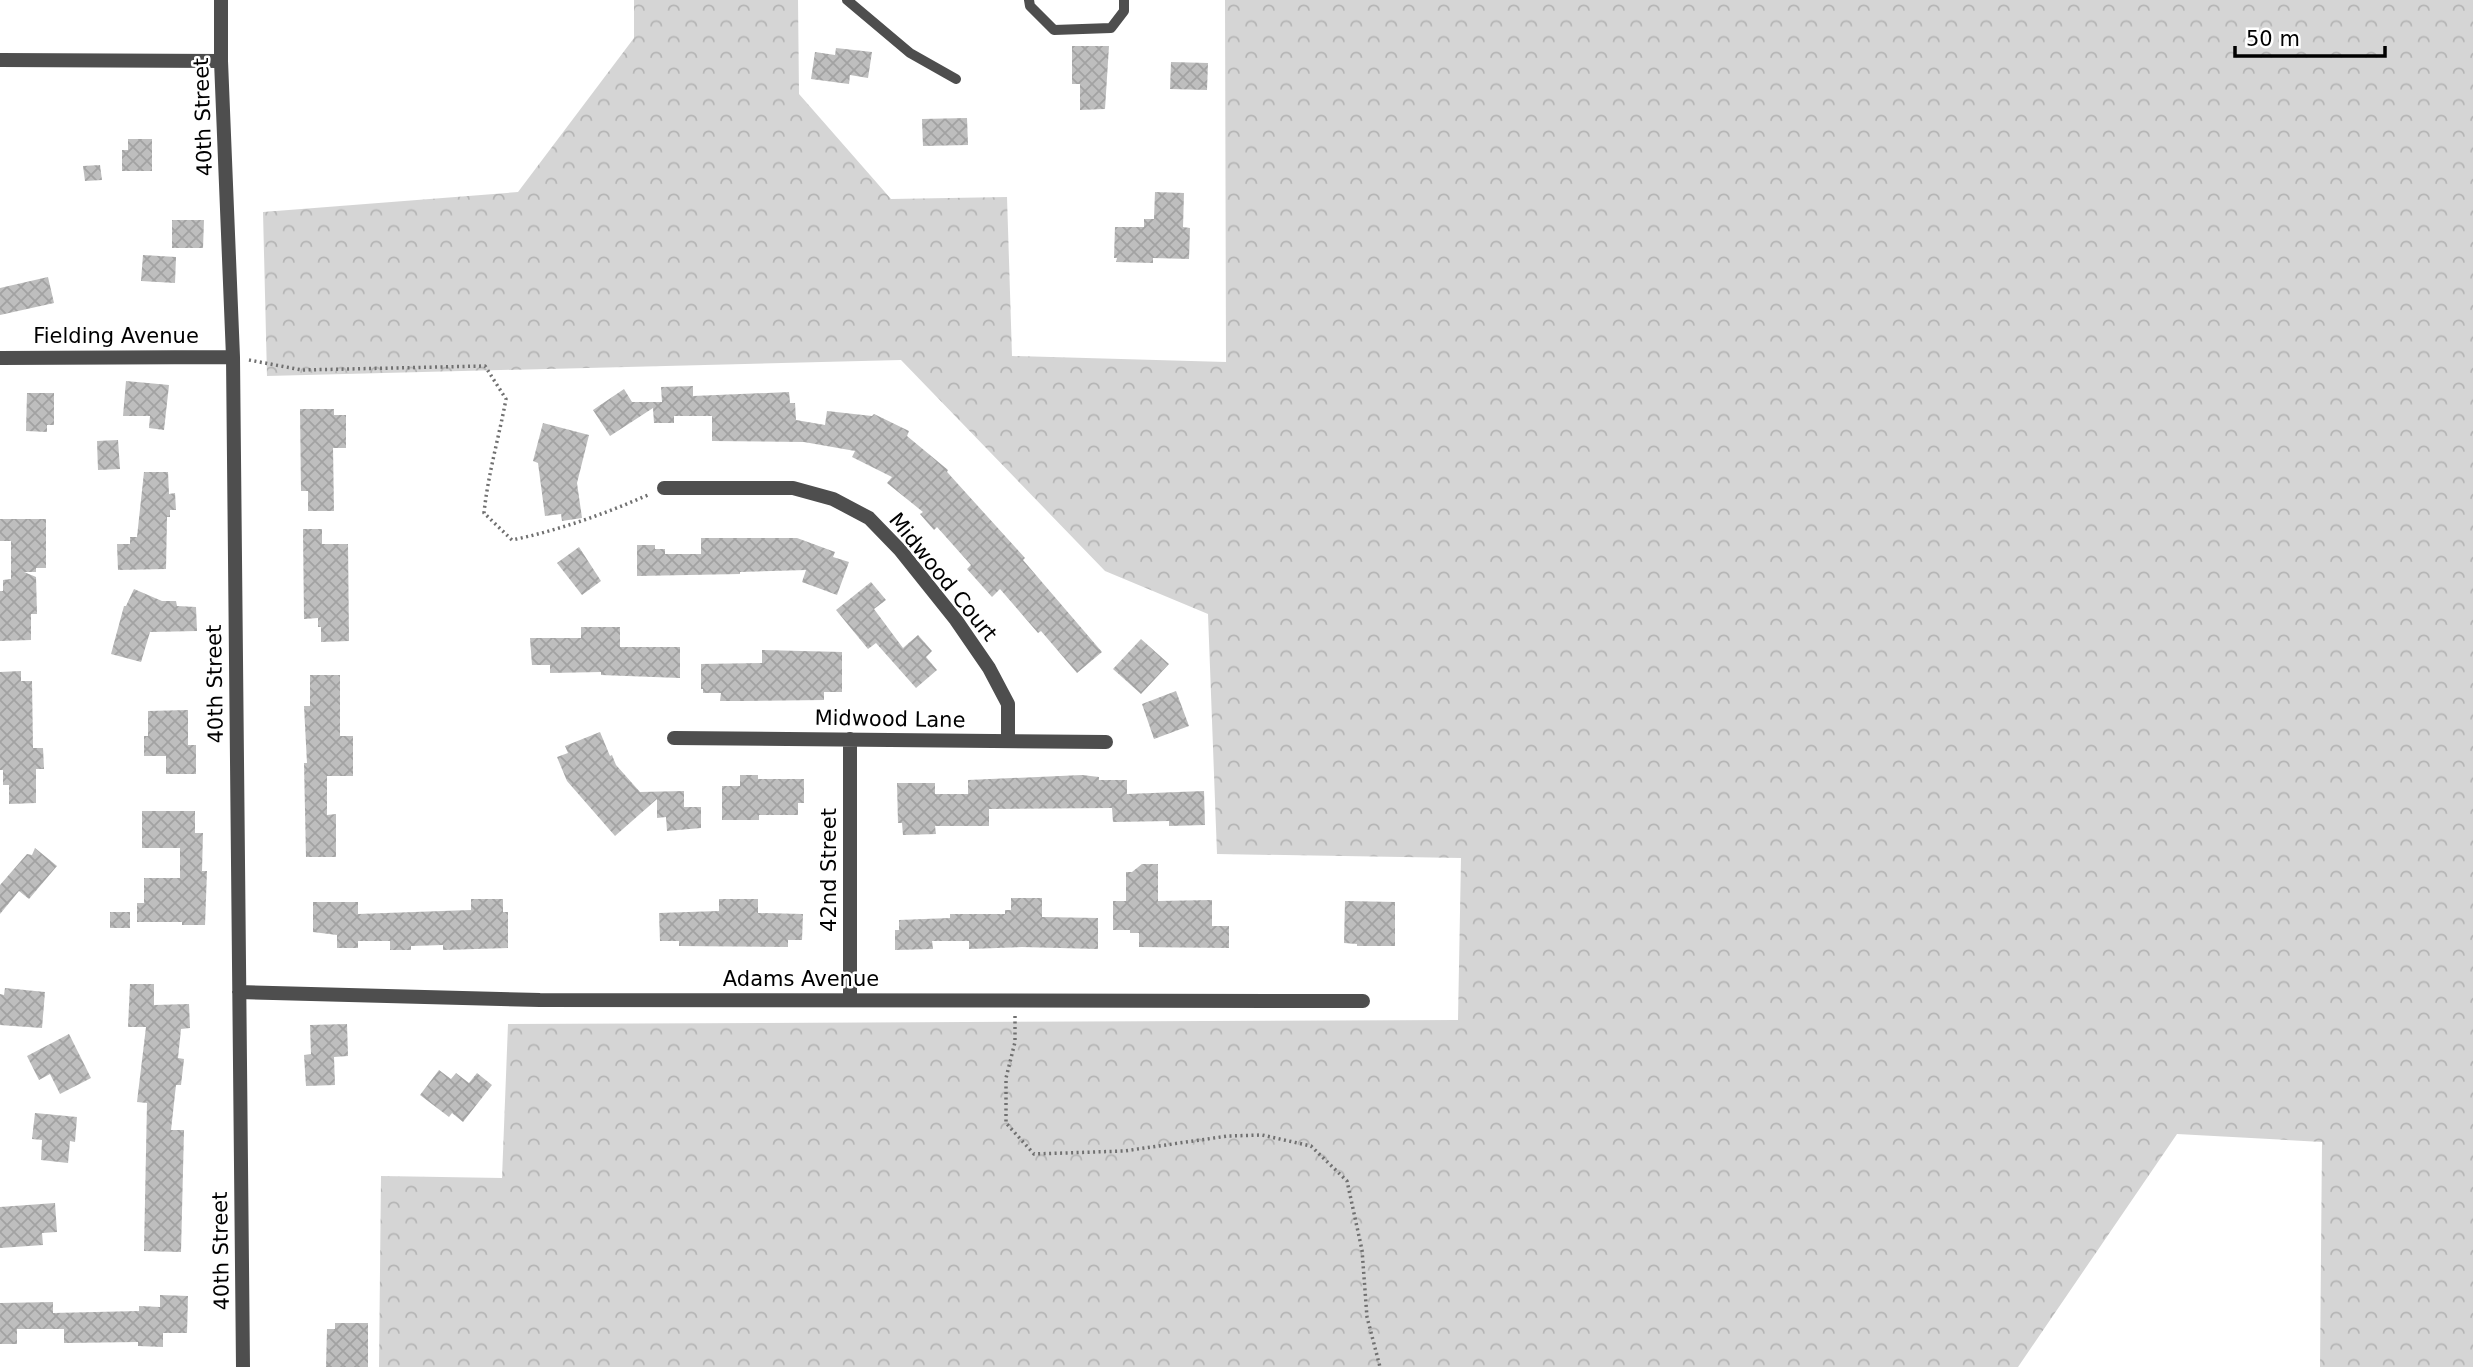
<svg xmlns="http://www.w3.org/2000/svg" width="2473" height="1367" font-family="'DejaVu Sans',sans-serif">
	<style>
		.forest { fill: url(#forest-crowns) }
		.building { fill: url(#building-cross-hatch) }
		.lines { fill: none; stroke-linecap: round; stroke-linejoin: round }
		.path { stroke: #707070; stroke-width: 3.5; stroke-dasharray: 2 3.5; stroke-linecap: butt }
		.lane { stroke: #4e4e4e; stroke-width: 10 }
		.street { stroke: #4e4e4e; stroke-width: 14 }
		.labels { text-anchor: middle; dominant-baseline: central; stroke-width: 5; stroke-linejoin: round; paint-order: stroke }
		.street-label { font-size: 21px; fill: #000; stroke: #fff }
	</style>
	<defs>
		<pattern id="forest-crowns" width="20" height="18" patternUnits="userSpaceOnUse" patternTransform="scale(1.75)"><rect width="20" height="18" fill="#d5d5d5"/><path d="M2 6a3 3 0 1 1 6 0M12 15a3 3 0 1 1 6 0" fill="none" stroke="#b5b5b5"/></pattern>
		<pattern id="building-cross-hatch" width="8" height="8" patternUnits="userSpaceOnUse" patternTransform="scale(1.75)"><rect width="8" height="8" fill="#bebebe"/><path d="M0 0l8 8M0 8l8-8" fill="none" stroke="#a2a2a2"/></pattern>
	</defs>
	<rect width="100%" height="100%" fill="#fff"/>
	<path class="forest" d="M 634,0 L 798,0 L 799,94 L 891,199 L 1007,197 L 1012,356 L 1226,362 L 1225,0 L 2473,0 L 2473,1367 L 2320,1367 L 2322,1142 L 2177,1134 L 2018,1367 L 379,1367 L 381,1176 L 502,1178 L 508,1024 L 1458,1020 L 1461,858 L 1217,854 L 1208,614 L 1105,571 L 901,360 L 267,376 L 263,212 L 518,192 L 634,38 Z"/>
	<path class="building" d="M 1072,46 L 1109,46 L 1105,109 L 1080,110 L 1080,84 L 1072,84 Z
		M 836,48 L 872,52 L 868,78 L 850,75 L 849,84 L 811,79 L 815,52 L 835,55 Z
		M 1171,62 L 1208,63 L 1207,90 L 1170,89 Z
		M 967,118 L 968,145 L 923,146 L 922,119 Z
		M 128,139 L 152,139 L 152,171 L 122,171 L 122,150 L 128,150 Z
		M 100,165 L 102,180 L 85,181 L 83,166 Z
		M 1155,192 L 1184,193 L 1183,227 L 1190,228 L 1189,259 L 1153,258 L 1153,263 L 1116,262 L 1117,258 L 1114,258 L 1115,227 L 1144,227 L 1144,219 L 1154,219 Z
		M 172,220 L 204,220 L 203,248 L 172,248 Z
		M 143,255 L 176,257 L 175,283 L 141,281 Z
		M 48,277 L 54,303 L 0,315 L 0,288 Z
		M 126,381 L 169,385 L 164,430 L 149,428 L 150,416 L 123,416 Z
		M 693,386 L 693,396 L 789,392 L 790,403 L 795,403 L 796,420 L 825,425 L 827,411 L 872,416 L 874,414 L 909,431 L 907,436 L 948,470 L 947,472 L 1025,558 L 1023,560 L 1102,652 L 1077,673 L 1041,631 L 1038,633 L 1000,589 L 992,597 L 967,569 L 971,565 L 937,527 L 934,530 L 920,514 L 923,512 L 887,483 L 892,477 L 852,457 L 855,451 L 804,442 L 712,441 L 712,416 L 674,416 L 674,423 L 654,423 L 653,408 L 610,436 L 593,410 L 624,389 L 632,402 L 662,402 L 661,387 Z
		M 27,393 L 54,393 L 54,425 L 47,425 L 47,432 L 26,431 Z
		M 300,409 L 334,409 L 334,415 L 346,415 L 346,448 L 333,448 L 334,511 L 308,511 L 308,491 L 301,491 Z
		M 543,423 L 589,435 L 577,483 L 582,518 L 562,521 L 561,514 L 545,516 L 538,463 L 533,461 Z
		M 118,440 L 120,469 L 98,470 L 97,441 Z
		M 144,472 L 168,472 L 169,494 L 175,493 L 176,510 L 170,510 L 170,517 L 167,517 L 166,569 L 118,570 L 117,544 L 130,544 L 130,537 L 137,537 Z
		M 0,519 L 46,519 L 46,568 L 36,568 L 36,572 L 24,572 L 36,577 L 37,614 L 31,614 L 31,640 L 0,641 L 0,591 L 3,591 L 3,580 L 11,579 L 11,541 L 0,541 Z
		M 303,529 L 322,529 L 322,544 L 348,544 L 349,641 L 321,642 L 321,627 L 318,627 L 318,618 L 304,619 Z
		M 701,538 L 797,538 L 835,552 L 833,557 L 849,562 L 837,595 L 802,582 L 806,570 L 740,572 L 740,574 L 637,576 L 637,545 L 655,545 L 655,549 L 665,549 L 665,554 L 701,554 Z
		M 579,547 L 601,581 L 582,595 L 557,563 Z
		M 871,582 L 886,600 L 874,609 L 903,648 L 918,635 L 932,651 L 926,657 L 937,670 L 916,688 L 876,643 L 868,649 L 836,610 Z
		M 134,589 L 162,601 L 176,601 L 177,606 L 196,607 L 197,631 L 150,632 L 141,662 L 111,654 L 124,606 L 126,606 Z
		M 581,627 L 620,627 L 620,647 L 680,647 L 680,678 L 601,675 L 601,672 L 550,673 L 550,665 L 532,665 L 530,638 L 581,638 Z
		M 1141,639 L 1169,664 L 1141,694 L 1113,669 Z
		M 762,650 L 842,652 L 842,692 L 824,692 L 824,700 L 741,701 L 720,701 L 721,693 L 703,693 L 703,689 L 701,689 L 701,664 L 762,663 Z
		M 21,671 L 21,681 L 32,681 L 33,748 L 43,748 L 44,769 L 36,769 L 36,803 L 9,804 L 9,785 L 3,785 L 3,770 L 0,770 L 0,672 Z
		M 310,675 L 340,675 L 340,736 L 353,736 L 353,776 L 327,776 L 327,815 L 336,814 L 336,857 L 306,857 L 304,763 L 307,763 L 304,706 L 310,706 Z
		M 1176,691 L 1189,726 L 1154,739 L 1142,704 Z
		M 188,710 L 188,745 L 196,745 L 196,774 L 166,774 L 166,756 L 144,756 L 144,736 L 148,736 L 148,711 Z
		M 600,732 L 610,756 L 612,755 L 616,765 L 640,792 L 684,791 L 684,807 L 701,807 L 701,828 L 667,831 L 666,817 L 657,818 L 657,799 L 615,836 L 567,781 L 557,757 L 568,753 L 565,746 Z
		M 740,775 L 758,775 L 758,779 L 804,779 L 804,803 L 798,803 L 798,815 L 759,815 L 759,820 L 722,820 L 722,786 L 740,786 Z
		M 1082,775 L 1099,777 L 1099,780 L 1127,780 L 1127,794 L 1204,791 L 1205,825 L 1169,826 L 1169,821 L 1113,822 L 1112,808 L 989,809 L 989,826 L 935,826 L 936,834 L 903,835 L 902,823 L 898,823 L 897,783 L 935,783 L 935,794 L 968,794 L 968,780 Z
		M 142,811 L 195,811 L 195,833 L 203,833 L 202,871 L 207,871 L 205,925 L 182,925 L 182,922 L 137,922 L 137,903 L 144,903 L 144,878 L 180,878 L 180,848 L 142,848 Z
		M 35,848 L 57,866 L 29,899 L 19,891 L 0,914 L 0,885 L 27,854 L 32,855 Z
		M 1142,864 L 1158,864 L 1158,901 L 1212,900 L 1212,926 L 1229,926 L 1229,948 L 1139,947 L 1139,933 L 1130,933 L 1130,930 L 1113,930 L 1113,901 L 1126,901 L 1126,872 L 1132,872 Z
		M 1011,898 L 1042,898 L 1042,917 L 1098,918 L 1098,949 L 1022,947 L 969,949 L 969,941 L 932,941 L 933,949 L 895,950 L 895,930 L 899,930 L 899,920 L 950,918 L 950,914 L 1005,914 L 1005,910 L 1011,910 Z
		M 471,899 L 503,899 L 503,912 L 508,912 L 508,948 L 443,950 L 443,945 L 411,946 L 411,950 L 390,950 L 390,941 L 358,941 L 358,948 L 337,948 L 337,935 L 313,932 L 313,902 L 358,902 L 358,914 L 471,910 Z
		M 719,899 L 758,899 L 758,913 L 803,914 L 802,940 L 788,940 L 788,947 L 679,946 L 679,941 L 660,941 L 659,913 L 719,911 Z
		M 1345,901 L 1395,902 L 1395,946 L 1357,946 L 1357,944 L 1344,943 Z
		M 110,912 L 130,912 L 130,928 L 110,928 Z
		M 130,984 L 154,984 L 154,1005 L 189,1004 L 190,1028 L 181,1029 L 178,1058 L 184,1059 L 181,1085 L 176,1085 L 171,1130 L 184,1130 L 181,1252 L 144,1251 L 147,1103 L 137,1102 L 146,1027 L 128,1027 Z
		M 5,988 L 45,992 L 42,1028 L 0,1025 L 0,994 L 4,995 Z
		M 347,1024 L 348,1056 L 334,1057 L 335,1085 L 306,1086 L 304,1055 L 311,1054 L 310,1025 Z
		M 69,1034 L 91,1078 L 60,1094 L 50,1074 L 39,1080 L 27,1056 Z
		M 439,1070 L 451,1079 L 456,1073 L 469,1083 L 477,1073 L 492,1085 L 463,1122 L 452,1113 L 449,1117 L 420,1095 Z
		M 35,1113 L 77,1117 L 75,1142 L 70,1141 L 68,1163 L 41,1160 L 42,1140 L 32,1139 Z
		M 55,1203 L 57,1232 L 42,1233 L 43,1245 L 0,1248 L 0,1207 Z
		M 160,1295 L 188,1296 L 187,1333 L 163,1333 L 163,1347 L 138,1346 L 138,1342 L 64,1343 L 64,1329 L 17,1329 L 17,1344 L 0,1344 L 0,1303 L 53,1302 L 53,1313 L 139,1311 L 139,1306 L 160,1307 Z
		M 335,1323 L 368,1323 L 368,1367 L 326,1367 L 327,1329 L 335,1329 Z"/>
	<g class="lines">
		<path class="path" d="M 249,360 L 302,370 L 485,366 L 506,399 C 499,437 488,474 484,513 L 512,540 C 560,530 604,514 648,495
			M 1015,1016 L 1015,1042 L 1006,1078 L 1006,1123 L 1034,1154 L 1124,1151 L 1228,1136 L 1262,1135 L 1311,1146 L 1347,1181 L 1362,1250 L 1367,1317 L 1380,1367"/>
		<path class="lane" d="M 847,0 L 910,53 L 956,79
			M 1029,0 L 1030,6 L 1054,30 L 1111,28 L 1124,11 L 1124,0"/>
		<path class="street" d="M 221,0 L 221,61 L 233,357 L 243,1367
			M 0,60 L 221,61
			M 0,358 L 233,357
			M 664,488 L 793,488 L 833,499 L 869,518 L 900,550 L 956,620 L 989,668 L 1008,704 L 1008,741
			M 674,738 L 1106,742
			M 850,739 L 850,1000
			M 239,992 L 540,1000 L 1363,1001"/>
	</g>
	<g class="labels">
		<g class="street-label">
			<text transform="translate(203 117) rotate(-92)">40th Street</text>
			<text x="116" y="336">Fielding Avenue</text>
			<text transform="translate(943 577) rotate(51)">Midwood Court</text>
			<text transform="translate(215 684) rotate(-91)">40th Street</text>
			<text transform="translate(890 719) rotate(1)">Midwood Lane</text>
			<text transform="translate(829 870) rotate(-90)">42nd Street</text>
			<text x="801" y="979">Adams Avenue</text>
			<text transform="translate(221 1251) rotate(-91)">40th Street</text>
		</g>
	</g>
	<path d="M2235 46v10h150v-10" fill="none" stroke="#000000" stroke-width="3.5"/>
	<text x="2246" y="46" font-size="21" fill="#000000" stroke="#ffffff" stroke-width="5" paint-order="stroke">50 m</text>
</svg>
